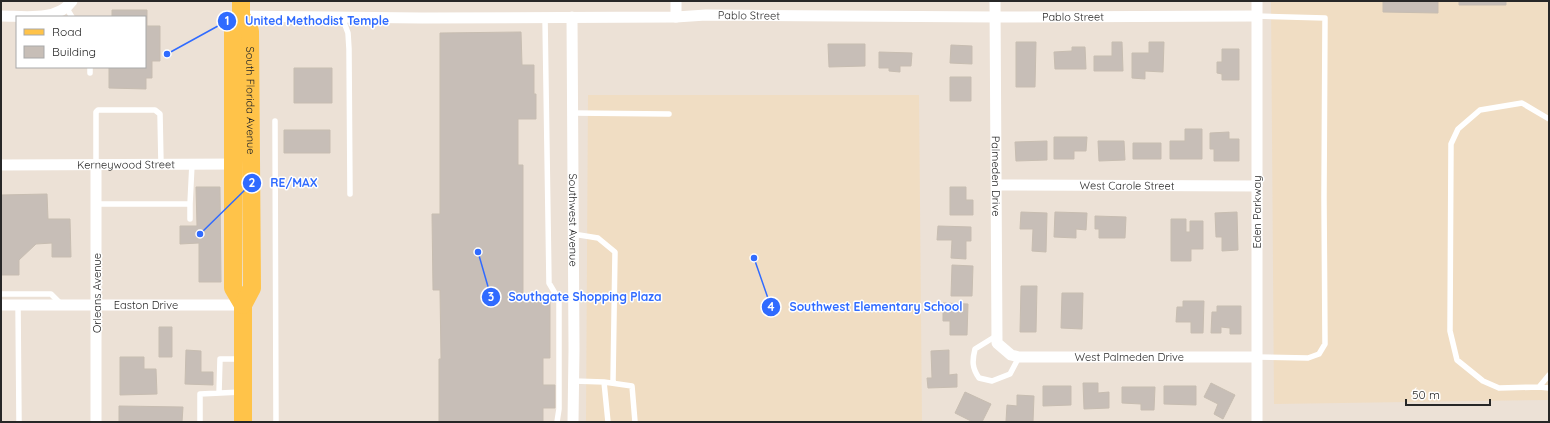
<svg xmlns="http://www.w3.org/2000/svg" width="1550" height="423" font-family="Quicksand,sans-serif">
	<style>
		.education { fill: #f0ddc3 }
		.building { fill: #c7beb7; stroke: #c7bdb1 }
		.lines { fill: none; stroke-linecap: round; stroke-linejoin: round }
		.lane { stroke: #fff; stroke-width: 5.5 }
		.street { stroke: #fff; stroke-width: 11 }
		.primary { stroke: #ffc349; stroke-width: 18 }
		.labels { text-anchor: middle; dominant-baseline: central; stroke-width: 3; stroke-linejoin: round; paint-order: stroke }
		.street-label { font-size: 11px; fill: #272727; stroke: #fff }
		.leader { fill: none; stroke: #306bff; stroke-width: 1.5 }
		.callout-dot { fill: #306bff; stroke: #fff; stroke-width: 1.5 }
		.mark-label { font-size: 12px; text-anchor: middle; font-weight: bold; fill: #fff }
		.callout-label { font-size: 12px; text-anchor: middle; font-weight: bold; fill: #306bff; stroke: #fff; stroke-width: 3; stroke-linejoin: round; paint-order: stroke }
	</style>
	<rect width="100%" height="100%" fill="#ece1d6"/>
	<path class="education" d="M 1271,1 L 1549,1 L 1549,400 L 1274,404 Z
		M 588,95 L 919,95 L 922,422 L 586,422 Z"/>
	<path class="building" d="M 1383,1 L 1438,1 L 1438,13 L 1383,12 Z
		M 1459,1 L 1506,1 L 1506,5 L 1459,5 Z
		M 112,10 L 147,10 L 147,26 L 160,26 L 160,61 L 152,61 L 152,78 L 146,78 L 146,89 L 109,88 L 109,67 L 145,67 L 145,17 L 112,17 Z
		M 521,32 L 522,65 L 534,65 L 534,94 L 536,94 L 536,119 L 518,119 L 518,165 L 523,165 L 523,301 L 550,301 L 550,358 L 543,358 L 543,385 L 555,385 L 555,408 L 543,408 L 543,422 L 439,422 L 439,359 L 441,359 L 440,290 L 433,290 L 432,214 L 440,214 L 440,33 Z
		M 1016,42 L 1036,42 L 1035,87 L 1016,87 Z
		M 1112,42 L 1122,42 L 1123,71 L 1094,71 L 1094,56 L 1112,56 Z
		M 1149,42 L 1164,42 L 1163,72 L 1145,71 L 1145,79 L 1132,78 L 1132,53 L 1149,53 Z
		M 828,44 L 865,44 L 865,66 L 829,67 Z
		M 951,45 L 972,46 L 972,64 L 950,63 Z
		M 1072,47 L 1085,47 L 1086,69 L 1055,69 L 1054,52 L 1072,51 Z
		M 1222,49 L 1239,49 L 1239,80 L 1222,80 L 1222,74 L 1217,73 L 1217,62 L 1222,62 Z
		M 879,52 L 912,53 L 911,66 L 900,66 L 900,72 L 889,71 L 889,68 L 879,68 Z
		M 294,68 L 332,68 L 332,103 L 294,103 Z
		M 950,77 L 971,77 L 971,101 L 950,101 Z
		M 1185,129 L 1202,129 L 1202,159 L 1170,159 L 1170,141 L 1185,141 Z
		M 284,130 L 330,130 L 330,153 L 284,153 Z
		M 1229,132 L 1229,139 L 1239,139 L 1239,161 L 1214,161 L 1214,149 L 1210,149 L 1210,133 Z
		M 1054,137 L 1087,137 L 1086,151 L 1074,151 L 1074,159 L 1054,159 Z
		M 1047,141 L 1047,160 L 1016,161 L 1015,142 Z
		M 1098,141 L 1124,141 L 1125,160 L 1099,161 Z
		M 1133,143 L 1161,143 L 1161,159 L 1133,159 Z
		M 196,187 L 220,187 L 221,282 L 199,282 L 199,243 L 180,244 L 180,226 L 197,226 Z
		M 950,187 L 966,187 L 966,200 L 973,200 L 973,215 L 950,215 Z
		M 47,194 L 48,219 L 70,219 L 71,257 L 52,257 L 52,243 L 36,244 L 19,260 L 19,275 L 1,275 L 1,195 Z
		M 1021,212 L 1047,213 L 1046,252 L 1032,251 L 1033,229 L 1020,229 Z
		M 1055,212 L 1087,213 L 1086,230 L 1076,229 L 1076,238 L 1054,237 Z
		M 1237,212 L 1238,250 L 1222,251 L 1222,237 L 1216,237 L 1215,213 Z
		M 1095,216 L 1126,217 L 1125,238 L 1099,238 L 1099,229 L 1095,229 Z
		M 1171,219 L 1186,219 L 1186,232 L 1190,232 L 1190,221 L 1203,221 L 1203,249 L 1191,249 L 1191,261 L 1171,261 Z
		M 938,226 L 971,227 L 971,241 L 966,241 L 966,259 L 951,258 L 952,240 L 937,240 Z
		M 952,265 L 973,266 L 972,296 L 951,296 Z
		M 1021,286 L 1037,286 L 1036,332 L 1020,332 Z
		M 1062,293 L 1083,293 L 1082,329 L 1061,328 Z
		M 1183,301 L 1204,301 L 1203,333 L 1191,333 L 1191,322 L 1176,322 L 1177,307 L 1183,307 Z
		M 943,303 L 968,304 L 967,335 L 950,335 L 950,321 L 943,321 Z
		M 1217,306 L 1241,306 L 1241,334 L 1230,334 L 1230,328 L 1221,327 L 1221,333 L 1211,333 L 1212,312 L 1217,312 Z
		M 159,327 L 172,327 L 172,357 L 159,357 Z
		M 186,350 L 201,351 L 201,372 L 213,372 L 213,385 L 185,384 Z
		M 949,350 L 949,375 L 957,374 L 957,387 L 928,388 L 927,378 L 932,378 L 931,351 Z
		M 120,357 L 144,357 L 144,369 L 156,369 L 157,394 L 120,395 Z
		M 1083,383 L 1098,383 L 1098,393 L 1109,392 L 1109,408 L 1084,409 Z
		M 1211,383 L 1235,395 L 1223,419 L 1214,414 L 1218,404 L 1204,397 Z
		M 1043,386 L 1071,386 L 1071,405 L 1043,406 Z
		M 1164,386 L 1196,386 L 1196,405 L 1164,404 Z
		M 1122,387 L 1155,387 L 1154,410 L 1141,410 L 1141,404 L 1122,403 Z
		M 965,392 L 991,404 L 982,422 L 973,422 L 955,413 Z
		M 1017,395 L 1034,396 L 1033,422 L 1006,421 L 1007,405 L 1017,406 Z
		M 119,406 L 183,407 L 182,422 L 119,422 Z"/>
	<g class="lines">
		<path class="lane" d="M 66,7 L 72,17
			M 1257,16 L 1325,18 L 1324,197 L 1325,344 L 1319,354 L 1308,358 L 1257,357
			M 342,17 L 348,33 L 349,49 L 350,194
			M 545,18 L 549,283 L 559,300 L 559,409 L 557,422
			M 90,67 L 90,73
			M 573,113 L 669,114
			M 1549,119 L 1522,103 L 1480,110 L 1458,129 L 1451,144 L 1450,331 L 1457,360 L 1483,381 L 1499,388 L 1539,387 L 1549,388
			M 275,121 L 276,422
			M 96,165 L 96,112 L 98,110 L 155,110 L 160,114 L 161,164
			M 96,204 L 190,204 L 192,164
			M 190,219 L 190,204
			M 573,234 L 598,238 L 615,252 L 613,382
			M 1,294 L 51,294 L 61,304
			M 18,305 L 19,422
			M 996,336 L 975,349 C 972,361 972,368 979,378 L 992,381 L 1010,374 L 1019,357
			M 574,381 L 604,382 L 632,386 L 635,422
			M 604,382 L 608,422
			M 1539,387 L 1549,375
			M 219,393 L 220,359 L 240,359
			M 200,422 L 200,394 L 241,392"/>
		<g class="street">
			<path d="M 676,1 L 676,17"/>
			<path id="s1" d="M 995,1 L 997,343 L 1011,355 L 1019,357 L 1257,357"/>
			<path d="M 1257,1 L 1257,422"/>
			<path d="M 1,16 C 23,16 57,22 72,1"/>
			<path id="s2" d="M 241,16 L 422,18 L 676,17 L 706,15 L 996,17 L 1257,16"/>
			<path id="s3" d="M 572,17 L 574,349 L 573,422"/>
			<path id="s4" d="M 1,165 L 239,164"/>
			<path d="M 96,165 L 96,422"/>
			<path id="s5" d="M 997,185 L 1257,186"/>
			<path id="s6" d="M 1,305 L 243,305"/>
		</g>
		<g class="primary">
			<path d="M 241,1 L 241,16 L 233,29 L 233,288 L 243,305 L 243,422"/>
			<path id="s7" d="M 241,16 L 250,31 L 252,288 L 243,305"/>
		</g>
	</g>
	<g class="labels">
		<g class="street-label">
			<text stroke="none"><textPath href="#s2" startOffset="508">Pablo Street</textPath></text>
			<text stroke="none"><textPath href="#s2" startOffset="832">Pablo Street</textPath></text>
			<text stroke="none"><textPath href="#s7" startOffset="87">South Florida Avenue</textPath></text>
			<text stroke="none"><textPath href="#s4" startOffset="125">Kerneywood Street</textPath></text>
			<text stroke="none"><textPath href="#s1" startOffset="175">Palmeden Drive</textPath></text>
			<text stroke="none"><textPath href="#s5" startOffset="130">West Carole Street</textPath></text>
			<text transform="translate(1257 212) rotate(-90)">Eden Parkway</text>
			<text stroke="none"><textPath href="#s3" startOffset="203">Southwest Avenue</textPath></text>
			<text transform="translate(97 293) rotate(-90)">Orleans Avenue</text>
			<text stroke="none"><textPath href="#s6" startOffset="145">Easton Drive</textPath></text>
			<text stroke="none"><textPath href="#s1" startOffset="479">West Palmeden Drive</textPath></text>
		</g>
	</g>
	<path class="leader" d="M167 54L227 21M200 234L252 183M478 252L491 297M754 258L771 307"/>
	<g class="callout-dot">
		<circle cx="167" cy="54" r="4"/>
		<circle cx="200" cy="234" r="4"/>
		<circle cx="478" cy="252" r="4"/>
		<circle cx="754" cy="258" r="4"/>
		<circle cx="227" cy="21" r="10"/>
		<circle cx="252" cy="183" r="10"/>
		<circle cx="491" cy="297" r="10"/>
		<circle cx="771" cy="307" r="10"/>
	</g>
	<g class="mark-label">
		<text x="227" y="25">1</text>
		<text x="252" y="187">2</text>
		<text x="491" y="301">3</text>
		<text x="771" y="311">4</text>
	</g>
	<g class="callout-label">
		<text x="317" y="25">United Methodist Temple</text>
		<text x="294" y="187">RE/MAX</text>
		<text x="585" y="301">Southgate Shopping Plaza</text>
		<text x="876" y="311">Southwest Elementary School</text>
	</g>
	<rect width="1550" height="423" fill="none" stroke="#272727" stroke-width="4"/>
	<rect x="16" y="16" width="130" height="52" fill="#ffffff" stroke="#a9a9a9"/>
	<rect x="24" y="29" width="20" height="6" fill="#ffc349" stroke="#a9a9a9"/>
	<text x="52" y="36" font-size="12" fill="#272727">Road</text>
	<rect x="24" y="46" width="20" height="12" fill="#c7beb7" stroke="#a9a9a9"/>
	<text x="52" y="56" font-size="12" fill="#272727">Building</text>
	<path d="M1406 399v6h84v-6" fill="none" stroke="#272727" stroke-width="2"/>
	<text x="1412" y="399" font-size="12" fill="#272727" stroke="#ffffff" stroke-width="3" paint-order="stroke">50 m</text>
</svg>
